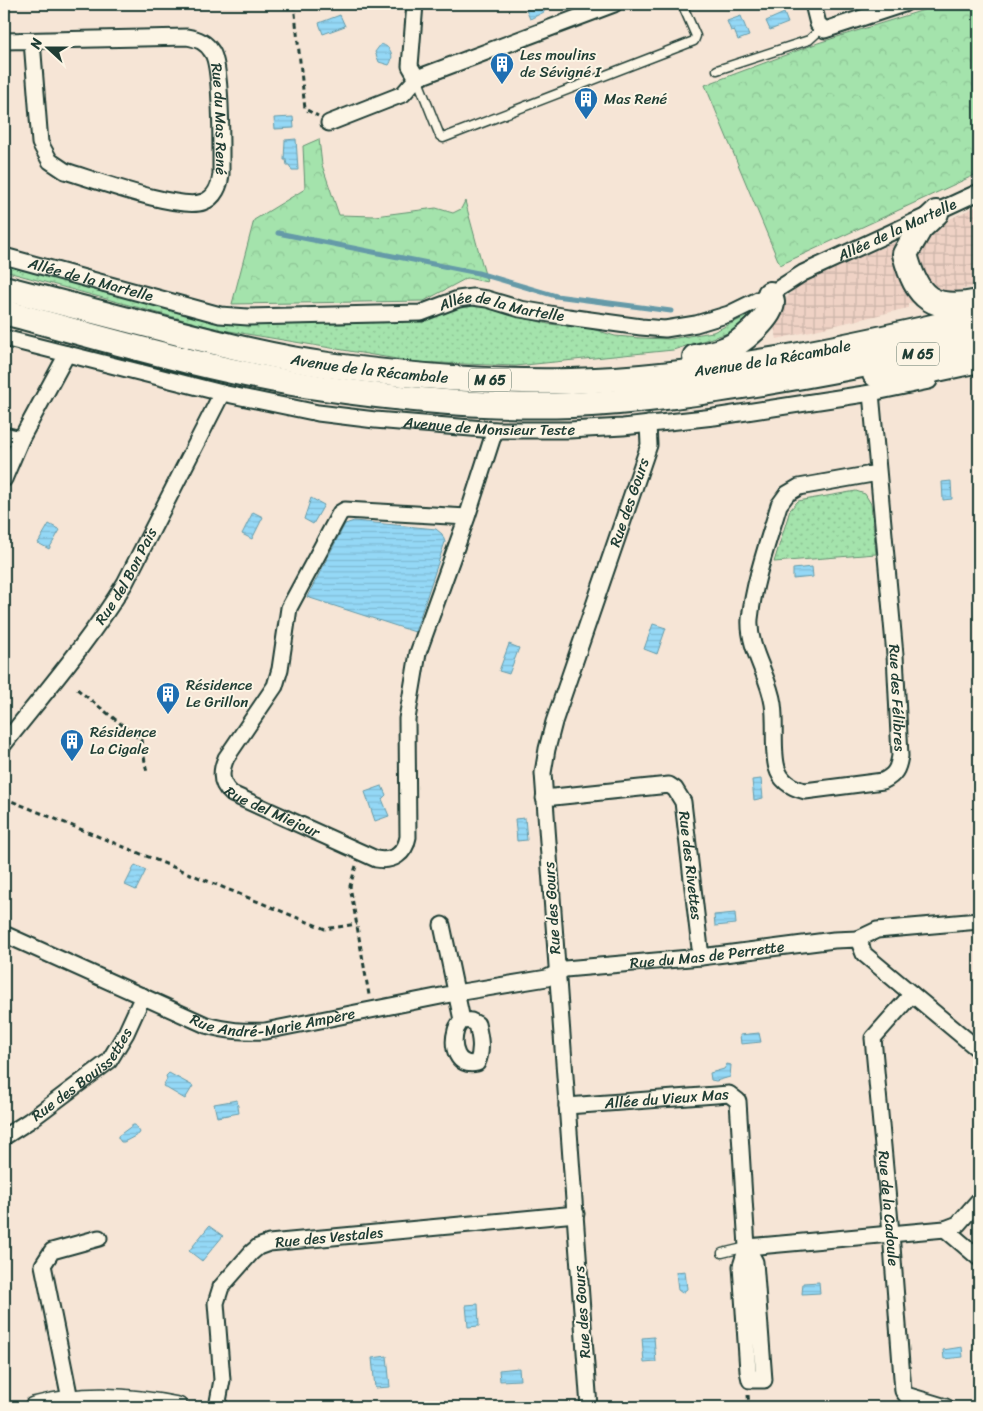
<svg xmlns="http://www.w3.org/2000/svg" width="983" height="1411" font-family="Sriracha,sans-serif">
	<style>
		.industrial { fill: url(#industrial-grid) }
		.green { fill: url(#green-dots); stroke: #629070 }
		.forest { fill: url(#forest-crowns); stroke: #629070 }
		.water { fill: url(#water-rules); stroke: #659aa8 }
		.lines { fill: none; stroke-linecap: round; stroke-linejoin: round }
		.stream { stroke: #659aa8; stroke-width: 5 }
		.service-casing { stroke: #1f3d34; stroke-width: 11 }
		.minor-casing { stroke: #1f3d34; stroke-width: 19 }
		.tertiary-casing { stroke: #1f3d34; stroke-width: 22 }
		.primary-casing { stroke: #1f3d34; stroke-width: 28 }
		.path { stroke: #1f3d34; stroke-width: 3; stroke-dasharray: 5 4; stroke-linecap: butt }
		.service { stroke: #fcf5e5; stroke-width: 8 }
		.minor { stroke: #fcf5e5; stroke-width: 15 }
		.tertiary { stroke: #fcf5e5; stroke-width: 19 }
		.primary { stroke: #fcf5e5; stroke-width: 24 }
		.labels { text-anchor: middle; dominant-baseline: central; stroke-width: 4; stroke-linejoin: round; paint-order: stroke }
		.shield { fill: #fcf5e5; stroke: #617469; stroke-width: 1 }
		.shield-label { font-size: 14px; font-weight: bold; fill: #1f3d34 }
		.poi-label { font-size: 15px; fill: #1f3d34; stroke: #fcf5e5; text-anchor: start }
		.street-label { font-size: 15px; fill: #1f3d34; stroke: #fcf5e5 }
	</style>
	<defs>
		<pattern id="industrial-grid" width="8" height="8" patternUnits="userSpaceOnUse" patternTransform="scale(1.25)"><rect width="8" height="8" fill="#efd2c5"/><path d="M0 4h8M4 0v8" fill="none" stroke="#ccb5aa"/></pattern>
		<pattern id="green-dots" width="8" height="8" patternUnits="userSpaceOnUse" patternTransform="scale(1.25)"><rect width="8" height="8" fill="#a4e3ac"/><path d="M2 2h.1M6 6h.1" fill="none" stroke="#8dc495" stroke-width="1.8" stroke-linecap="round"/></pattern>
		<pattern id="forest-crowns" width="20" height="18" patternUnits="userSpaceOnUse" patternTransform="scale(1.25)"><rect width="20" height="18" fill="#a4e3ac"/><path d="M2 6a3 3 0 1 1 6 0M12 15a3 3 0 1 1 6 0" fill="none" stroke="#8dc495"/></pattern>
		<pattern id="water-rules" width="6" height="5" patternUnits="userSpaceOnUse" patternTransform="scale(1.25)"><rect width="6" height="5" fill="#94d8f6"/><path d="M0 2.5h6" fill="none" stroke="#7fbad4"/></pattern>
	</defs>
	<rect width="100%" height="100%" fill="#f6e5d6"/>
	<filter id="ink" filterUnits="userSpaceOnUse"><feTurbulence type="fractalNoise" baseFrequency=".02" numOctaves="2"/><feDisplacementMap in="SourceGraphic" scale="10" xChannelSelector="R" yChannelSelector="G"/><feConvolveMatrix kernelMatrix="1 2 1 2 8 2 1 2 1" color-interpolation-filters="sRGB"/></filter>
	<g filter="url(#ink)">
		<path class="industrial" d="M 979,205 L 979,285 L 908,304 L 908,308 L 777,339 L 772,319 L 798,282 L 939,224 Z"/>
		<path class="green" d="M 4,260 L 216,320 L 340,324 L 423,320 L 445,311 L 474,305 L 495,307 L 515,315 L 548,324 L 589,328 L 615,336 L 640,338 L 670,339 L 713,332 L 754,313 L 741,329 L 673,350 L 515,366 L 415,362 L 217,329 L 4,271 Z
			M 856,491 L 865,494 L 871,504 L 876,554 L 774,562 L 790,510 L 798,501 Z"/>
		<path class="forest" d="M 943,4 L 979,4 L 979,173 L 780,265 L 705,85 L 818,43 Z
			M 319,139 L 322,165 L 339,215 L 375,216 L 436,208 L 453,213 L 461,209 L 465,201 L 487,282 L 467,278 L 424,301 L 232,304 L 254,220 L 305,189 L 303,146 Z"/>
		<path class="water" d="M 539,4 L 545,8 L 544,12 L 530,19 L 526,10 Z
			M 784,13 L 788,23 L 770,30 L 766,21 Z
			M 340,15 L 345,26 L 323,34 L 319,23 Z
			M 741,16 L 749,36 L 738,40 L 734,30 L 731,31 L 727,21 Z
			M 381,44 C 391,47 395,56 389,65 L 379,62 L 375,52 Z
			M 293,117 L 294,128 L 275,129 L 274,118 Z
			M 296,139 L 298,170 L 292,170 L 289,165 L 287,165 L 286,160 L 284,160 L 285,140 Z
			M 951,481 L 952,499 L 943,500 L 942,482 Z
			M 311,498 L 324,505 L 313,524 L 304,519 Z
			M 253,512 L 263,517 L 252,539 L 242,534 Z
			M 354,521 L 436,529 L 442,534 L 445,542 L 415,632 L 307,597 L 345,524 Z
			M 49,524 L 60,530 L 49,549 L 38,543 Z
			M 812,567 L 813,577 L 793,579 L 793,569 Z
			M 653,624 L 666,628 L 657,654 L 644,649 Z
			M 509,644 L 519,648 L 509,674 L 499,671 Z
			M 761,779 L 763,798 L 754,800 L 752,780 Z
			M 382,786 L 386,795 L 382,799 L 389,816 L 375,821 L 365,792 Z
			M 525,818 L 527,840 L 517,841 L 515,819 Z
			M 135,865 L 146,870 L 136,890 L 125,885 Z
			M 735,913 L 736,924 L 715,926 L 714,915 Z
			M 759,1033 L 761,1042 L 741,1044 L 740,1035 Z
			M 727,1064 L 731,1065 L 730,1077 L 716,1081 L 711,1080 L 710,1073 L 724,1069 Z
			M 169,1073 L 193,1086 L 185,1099 L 163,1086 L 167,1079 L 166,1076 Z
			M 237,1100 L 239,1113 L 217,1117 L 214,1104 Z
			M 133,1125 L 135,1125 L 140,1132 L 139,1134 L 124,1142 L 121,1142 L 118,1138 L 118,1136 Z
			M 209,1226 L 223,1236 L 202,1261 L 189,1251 Z
			M 685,1271 L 687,1289 L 682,1293 L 678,1290 L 676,1272 Z
			M 819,1282 L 820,1293 L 802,1294 L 803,1283 Z
			M 478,1304 L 479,1326 L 468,1327 L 466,1305 Z
			M 654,1337 L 656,1362 L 644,1363 L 642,1338 Z
			M 962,1347 L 963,1357 L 944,1359 L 943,1350 Z
			M 387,1356 L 390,1387 L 375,1388 L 372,1358 Z
			M 519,1368 L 520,1380 L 500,1381 L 499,1370 Z"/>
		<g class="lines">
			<path class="stream" d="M 278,233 L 478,273 L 556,296 L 671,311"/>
			<g class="service-casing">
				<path id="service" d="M 717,70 L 809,40 L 822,28
					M 417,78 L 440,136 L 443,138 L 694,41 L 696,36 L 682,4
					M 722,1253 L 747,1247"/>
			</g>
			<g class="minor-casing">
				<g id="minor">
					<path d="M 415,4 L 410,66 L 417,78"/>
					<path d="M 813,4 L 818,24 L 825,30 L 904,4"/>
					<path id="s1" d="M 4,41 L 187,37 C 198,39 206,42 212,52 C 222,67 221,152 221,174 C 220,185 215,198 203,202 C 179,211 93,179 65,171 L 50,161 L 40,143 L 32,41"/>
					<path d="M 329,123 L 403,94 L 417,78 L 614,4"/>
					<path id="s2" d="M 4,256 L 220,315 L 248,317 L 421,313 L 458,299 L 473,297 L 487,299 L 520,309 L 568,317 L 641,327 L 665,329 L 696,324 L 729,314 L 770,294 L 803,273 L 979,192"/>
					<path id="s3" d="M 4,338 L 222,393 L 318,413 L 375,420 L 495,430 L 569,430 L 623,427 L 714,417 L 871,393 L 929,381"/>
					<path id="s4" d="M 871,393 L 895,655 L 900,756 C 898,769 895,775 883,781 L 805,791 C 792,788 781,782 777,768 C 772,751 776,723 773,704 C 769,675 748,649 750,619 C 754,581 768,542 779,505 L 787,494 L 799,487 L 878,473"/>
					<path d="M 4,435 L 21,439"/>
					<path d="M 4,479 L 21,439 L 67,354"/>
					<path id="s5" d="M 467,517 L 345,510 L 340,513 L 289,608 L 280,669 L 275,686 L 226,758 C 220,772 220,784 232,794 L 376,859 C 393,862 405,854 408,837 L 407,719 L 418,653 L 467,517 L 495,430"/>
					<path id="s6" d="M 4,744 C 46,691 90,640 125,583 L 222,393"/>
					<path id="s7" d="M 544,798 L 669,785 L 675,789 L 683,802 L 701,957"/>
					<path d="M 442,925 L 462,1020 C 460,1023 457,1027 456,1030 C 451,1047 457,1068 477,1063 C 483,1050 480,1037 477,1024 L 471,1021 L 462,1020"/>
					<path id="s8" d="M 4,934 L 206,1025 C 228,1031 243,1032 265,1031 L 456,993 L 547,978 L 565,969 L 701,957 L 834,940 L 858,939 L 864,954 L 979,1050"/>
					<path d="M 858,939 L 877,930 L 979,921"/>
					<path id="s9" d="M 912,994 L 873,1038 L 891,1233 L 903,1391 L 906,1395 L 946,1407"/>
					<path id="s10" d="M 567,1106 L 729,1094 L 738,1101 L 747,1247 L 755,1262 L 764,1380 L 750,1380 L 748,1371 L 741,1266 L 747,1247"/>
					<path id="s11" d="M 4,1137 L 29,1121 L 109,1061 L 126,1033 L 143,996"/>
					<path d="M 945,1229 L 979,1258"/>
					<path d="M 747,1247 L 945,1229 L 958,1224 L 979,1200"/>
					<path d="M 70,1399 L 43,1265 L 52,1251 L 99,1238"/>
					<path id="s12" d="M 217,1407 L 222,1380 L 216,1303 L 221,1287 L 251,1253 L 258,1247 L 269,1243 L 576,1214"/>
					<path id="s13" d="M 589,1407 L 543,773 L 547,749 L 554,722 L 649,445 L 648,424"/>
				</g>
			</g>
			<g class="tertiary-casing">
				<path id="tertiary" d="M 34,1407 C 83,1394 129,1397 178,1407"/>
			</g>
			<g class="primary-casing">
				<g id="primary">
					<path d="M 936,213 L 920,228 L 905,254 C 917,300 933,311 979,302"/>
					<path id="s14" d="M 4,288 C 57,302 110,315 163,329 C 218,343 272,357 328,365 C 408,376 491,383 572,381 C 709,377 846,348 979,316"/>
					<path d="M 4,312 C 109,340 215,372 323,388 C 405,400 489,408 572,405 C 640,402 707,392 774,381 C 843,369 911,356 979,340"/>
					<path d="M 695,357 C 705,355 717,353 726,349 C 740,344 772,317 772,302 C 772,300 770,296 770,294"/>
					<path d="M 875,374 L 878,376 L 923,372 L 979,360"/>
				</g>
			</g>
			<path class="path" d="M 294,4 L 305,109 L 318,116
				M 77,689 L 141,740 L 147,773
				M 4,798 L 325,929 L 357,924
				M 356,866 L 350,886 L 369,995
				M 748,1395 L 749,1407"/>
			<use href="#service" class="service"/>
			<use href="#minor" class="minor"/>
			<use href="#tertiary" class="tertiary"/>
			<use href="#primary" class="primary"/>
		</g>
	</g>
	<defs>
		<g id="building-pin" transform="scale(1.25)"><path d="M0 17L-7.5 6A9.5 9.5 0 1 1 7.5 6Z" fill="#1f6fb2" stroke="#fcf5e5"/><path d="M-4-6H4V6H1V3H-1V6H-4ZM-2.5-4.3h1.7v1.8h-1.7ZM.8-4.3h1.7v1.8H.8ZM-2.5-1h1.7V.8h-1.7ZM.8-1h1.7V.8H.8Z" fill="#fff"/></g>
	</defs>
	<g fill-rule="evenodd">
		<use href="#building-pin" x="502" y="64"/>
		<use href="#building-pin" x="586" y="99"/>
		<use href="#building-pin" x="168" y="694"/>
		<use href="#building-pin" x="72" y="741"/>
	</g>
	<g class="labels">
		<g class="shield">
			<rect x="897" y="342.5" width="42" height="23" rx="4"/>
			<rect x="469" y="368.5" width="42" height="23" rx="4"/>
		</g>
		<g class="shield-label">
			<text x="918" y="354">M 65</text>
			<text x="490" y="380">M 65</text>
		</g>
		<g class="poi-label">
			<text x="520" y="55">Les moulins<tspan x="520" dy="17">de Sévigné I</tspan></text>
			<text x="604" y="99">Mas René</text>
			<text x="186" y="685">Résidence<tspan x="186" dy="17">Le Grillon</tspan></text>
			<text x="90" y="732">Résidence<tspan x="90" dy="17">La Cigale</tspan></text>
		</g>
		<g class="street-label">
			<text stroke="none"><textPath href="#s1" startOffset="281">Rue du Mas René</textPath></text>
			<text stroke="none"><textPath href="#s2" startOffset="929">Allée de la Martelle</textPath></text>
			<text stroke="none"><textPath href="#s2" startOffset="90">Allée de la Martelle</textPath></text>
			<text stroke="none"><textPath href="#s2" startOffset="509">Allée de la Martelle</textPath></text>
			<text stroke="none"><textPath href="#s14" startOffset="780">Avenue de la Récambale</textPath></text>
			<text stroke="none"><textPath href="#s14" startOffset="375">Avenue de la Récambale</textPath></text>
			<text stroke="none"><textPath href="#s3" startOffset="495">Avenue de Monsieur Teste</textPath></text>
			<text stroke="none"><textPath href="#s13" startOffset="920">Rue des Gours</textPath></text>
			<text stroke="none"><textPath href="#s6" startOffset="208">Rue del Bon Païs</textPath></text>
			<text stroke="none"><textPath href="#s4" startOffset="306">Rue des Félibres</textPath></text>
			<text stroke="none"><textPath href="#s5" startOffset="486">Rue del Miejour</textPath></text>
			<text stroke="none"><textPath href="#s7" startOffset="212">Rue des Rivettes</textPath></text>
			<text transform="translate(552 908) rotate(-94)">Rue des Gours</text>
			<text stroke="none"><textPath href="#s8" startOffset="731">Rue du Mas de Perrette</textPath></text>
			<text stroke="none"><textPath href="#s8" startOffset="289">Rue André-Marie Ampère</textPath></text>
			<text stroke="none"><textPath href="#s11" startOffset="101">Rue des Bouissettes</textPath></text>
			<text stroke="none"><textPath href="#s10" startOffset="100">Allée du Vieux Mas</textPath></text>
			<text stroke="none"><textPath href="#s9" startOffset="230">Rue de la Cadoule</textPath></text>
			<text stroke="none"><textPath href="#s12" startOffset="248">Rue des Vestales</textPath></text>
			<text transform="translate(582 1312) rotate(-94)">Rue des Gours</text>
		</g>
	</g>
	<rect width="983" height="1411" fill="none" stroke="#fcf5e5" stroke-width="20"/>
	<rect x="10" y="10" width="963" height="1391" fill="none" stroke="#1f3d34" stroke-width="2" filter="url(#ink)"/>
	<g transform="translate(48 48) rotate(291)" stroke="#fcf5e5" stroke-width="4" paint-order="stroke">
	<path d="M0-4L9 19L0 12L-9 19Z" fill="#1f3d34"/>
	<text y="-8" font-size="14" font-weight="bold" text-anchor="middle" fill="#1f3d34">N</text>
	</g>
</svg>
